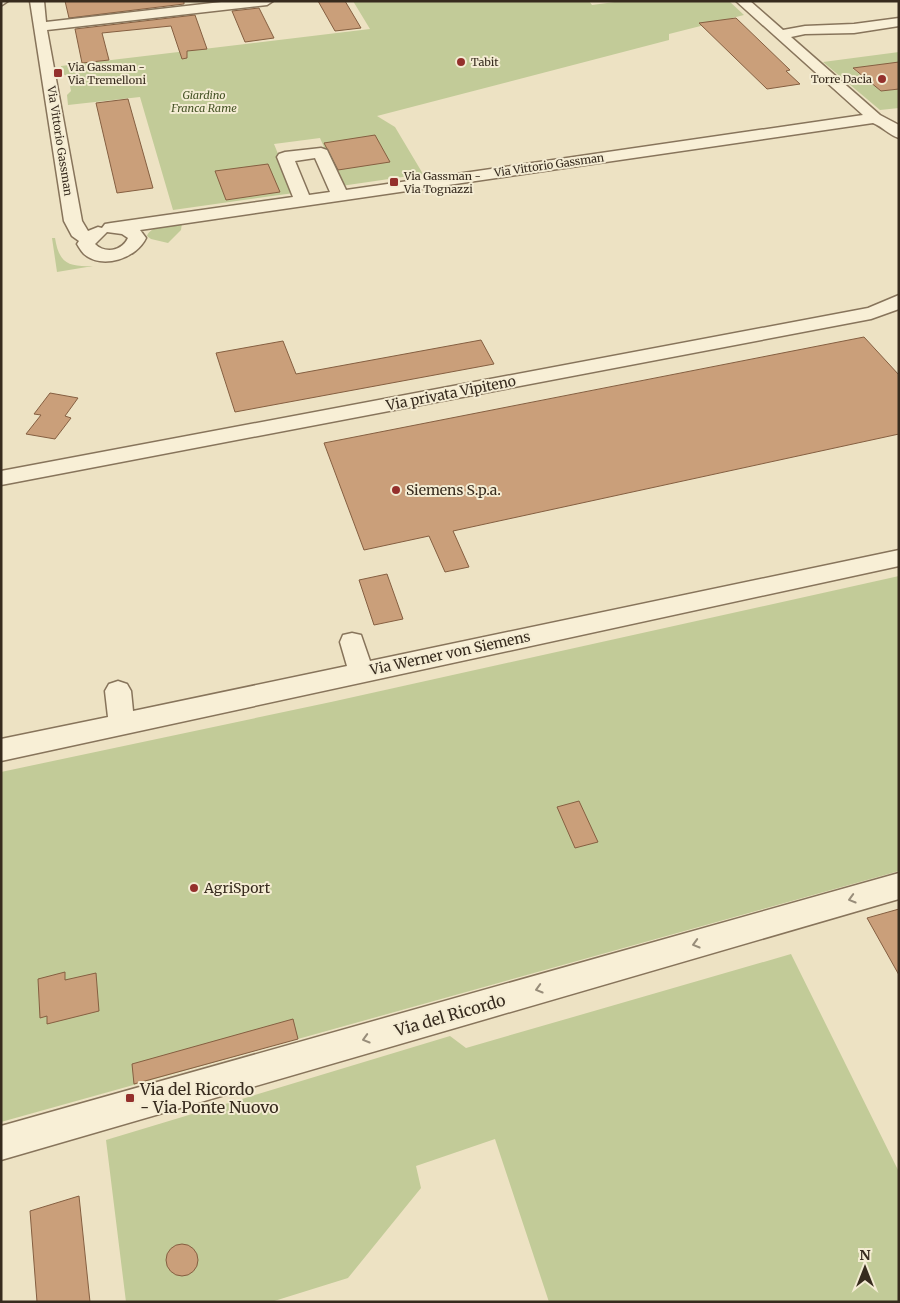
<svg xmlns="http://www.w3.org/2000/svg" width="900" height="1303" font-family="Merriweather,serif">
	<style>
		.green { fill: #c2cb98 }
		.building { fill: #ca9f7a; stroke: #855f41 }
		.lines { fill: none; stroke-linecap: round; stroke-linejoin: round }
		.minor-casing { stroke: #87745b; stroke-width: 3 }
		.minor { fill: #f8efd6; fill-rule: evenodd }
		.oneway { stroke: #988d7a }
		.poi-dot { fill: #94302c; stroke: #f4ecd3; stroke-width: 2 }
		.labels { text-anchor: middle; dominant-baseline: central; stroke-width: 4; stroke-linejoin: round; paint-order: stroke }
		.far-poi-label { font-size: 11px; fill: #372b1e; stroke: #f4ecd3; text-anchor: start }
		.far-park-label { font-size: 11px; font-style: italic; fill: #455325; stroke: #f4ecd3 }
		.far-street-label { font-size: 11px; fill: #372b1e; stroke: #f4ecd3 }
		.street-label { font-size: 14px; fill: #372b1e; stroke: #f4ecd3 }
		.poi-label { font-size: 14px; fill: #372b1e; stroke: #f4ecd3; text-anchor: start }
		.near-street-label { font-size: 16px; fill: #372b1e; stroke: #f4ecd3 }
		.near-poi-label { font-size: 16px; fill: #372b1e; stroke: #f4ecd3; text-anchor: start }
	</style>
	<rect width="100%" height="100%" fill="#ede2c3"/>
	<path class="green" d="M 353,1 L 589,1 L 592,5 L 622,1 L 729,1 L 744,15 L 669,34 L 669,40 L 377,116 L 395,127 L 423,174 L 341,186 L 320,138 L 274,144 L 294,193 L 173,210 L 140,97 L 68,105 L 67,95 L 71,91 L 68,76 L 62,74 L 61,66 L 370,29 Z
		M 899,52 L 899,66 L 853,69 L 881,91 L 899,89 L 899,108 L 880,110 L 823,62 Z
		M 182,223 L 181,230 L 168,243 L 151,239 L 147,236 C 151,225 171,225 182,223 Z
		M 52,238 L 55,238 C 59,263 68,267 93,266 L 57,272 Z
		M 899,576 L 899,871 L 1,1122 L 1,772 L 331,702 Z
		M 791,954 L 899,1172 L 899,1302 L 549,1302 L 495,1139 L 416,1166 L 421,1188 L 348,1278 L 271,1302 L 126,1302 L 106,1140 L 450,1036 L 466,1048 Z"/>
	<path class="building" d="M 65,1 L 184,1 L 184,4 L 69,18 Z
		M 318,1 L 345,1 L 361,28 L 335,31 Z
		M 259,8 L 274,38 L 245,42 L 232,11 Z
		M 195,15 L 207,49 L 187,51 L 187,58 L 182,59 L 171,26 L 102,33 L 109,60 L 82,63 L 75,29 Z
		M 736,18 L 790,70 L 786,71 L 800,84 L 767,89 L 699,23 Z
		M 899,62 L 899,89 L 881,91 L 853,68 Z
		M 128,99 L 153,188 L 117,193 L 96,103 Z
		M 375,135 L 390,162 L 338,170 L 324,143 Z
		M 268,164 L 280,192 L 226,200 L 215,171 Z
		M 864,337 L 899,375 L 899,434 L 453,531 L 469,567 L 445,572 L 429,536 L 364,550 L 324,443 Z
		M 481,340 L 494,364 L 235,412 L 216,353 L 283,341 L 296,374 Z
		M 50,393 L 78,398 L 65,416 L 71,418 L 55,439 L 26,434 L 41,415 L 34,414 Z
		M 387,574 L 403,619 L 374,625 L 359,580 Z
		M 579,801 L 598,842 L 575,848 L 557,807 Z
		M 899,909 L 899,975 L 867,918 Z
		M 65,972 L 65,980 L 96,973 L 99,1011 L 47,1024 L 47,1016 L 40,1018 L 38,979 Z
		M 293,1019 L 298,1039 L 134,1084 L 132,1064 Z
		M 79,1196 L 90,1302 L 37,1302 L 30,1211 Z
		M166 1260a16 16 0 1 1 32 0a16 16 0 1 1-32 0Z"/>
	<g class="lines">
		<g class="minor-casing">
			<path id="minor" d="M 1,1 L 8,1 L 2,5 Z
				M 30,1 L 44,1 L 46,22 L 230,1 L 273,1 L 267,5 L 47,30 L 82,221 L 88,231 L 98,227 L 102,228 L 105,224 L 111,223 L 293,197 L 277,157 L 279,154 L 285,152 L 321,148 L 327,150 L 346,190 L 863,115 L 736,1 L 750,1 L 783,30 L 805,26 L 854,24 L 899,18 L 899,26 L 854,33 L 805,34 L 791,37 L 880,115 L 899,125 L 899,138 C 889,135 883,127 873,123 L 140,230 L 146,238 C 137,258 102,270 84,254 C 81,251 79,247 77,244 L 79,241 L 72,236 L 64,221 ZM 315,158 L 330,192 L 309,195 L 295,161 ZM 107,232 L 122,234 L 128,238 C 122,251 105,254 95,244 Z
				M 899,295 L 899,309 L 871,319 L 1,485 L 1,471 L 868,308 Z
				M 899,550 L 899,566 L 1,761 L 1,739 L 108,717 L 105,691 L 109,684 L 118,681 L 127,684 L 131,691 L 133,711 L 347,666 L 340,642 L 343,635 L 352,633 L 361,635 L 370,661 Z
				M 899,873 L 899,899 L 1,1160 L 1,1126 Z"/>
		</g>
		<use href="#minor" class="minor"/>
	</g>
	<defs><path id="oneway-chevron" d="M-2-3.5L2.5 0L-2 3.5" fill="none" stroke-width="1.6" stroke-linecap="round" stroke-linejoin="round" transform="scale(1.25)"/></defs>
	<g class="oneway">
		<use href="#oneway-chevron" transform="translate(852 899) rotate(164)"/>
		<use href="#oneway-chevron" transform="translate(696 944) rotate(164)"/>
		<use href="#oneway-chevron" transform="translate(539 989) rotate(164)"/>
		<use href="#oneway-chevron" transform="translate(366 1039) rotate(164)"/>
	</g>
	<g class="poi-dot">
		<circle cx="461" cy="62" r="5"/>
		<rect x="53" y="68" width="10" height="10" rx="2.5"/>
		<circle cx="882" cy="79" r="5"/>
		<rect x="389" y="177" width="10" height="10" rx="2.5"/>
		<circle cx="396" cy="490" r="5"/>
		<circle cx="194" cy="888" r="5"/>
		<rect x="125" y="1093" width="10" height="10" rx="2.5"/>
	</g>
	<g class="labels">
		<g class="far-poi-label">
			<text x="471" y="62">Tabit</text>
			<text x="68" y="67">Via Gassman -<tspan x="68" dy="13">Via Tremelloni</tspan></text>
			<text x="872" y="79" text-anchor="end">Torre Dacia</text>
			<text x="404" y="176">Via Gassman -<tspan x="404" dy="13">Via Tognazzi</tspan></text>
		</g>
		<g class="far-park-label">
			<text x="204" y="95">Giardino<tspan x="204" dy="13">Franca Rame</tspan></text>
		</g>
		<g class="far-street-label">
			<text transform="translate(60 141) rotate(81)">Via Vittorio Gassman</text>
			<text transform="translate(549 165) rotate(-8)">Via Vittorio Gassman</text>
		</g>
		<g class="street-label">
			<text transform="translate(451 393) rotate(-11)">Via privata Vipiteno</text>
			<text transform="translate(450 653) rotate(-12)">Via Werner von Siemens</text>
		</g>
		<g class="poi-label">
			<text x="406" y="490">Siemens S.p.a.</text>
			<text x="204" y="888">AgriSport</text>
		</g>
		<g class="near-street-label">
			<text transform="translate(450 1015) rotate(-16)">Via del Ricordo</text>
		</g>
		<g class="near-poi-label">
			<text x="140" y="1089">Via del Ricordo<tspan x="140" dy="18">- Via Ponte Nuovo</tspan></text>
		</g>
	</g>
	<rect width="900" height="1303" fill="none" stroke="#372b1e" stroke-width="5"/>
	<g transform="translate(865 1268)" stroke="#f4ecd3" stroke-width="4" paint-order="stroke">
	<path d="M0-4L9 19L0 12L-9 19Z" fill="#372b1e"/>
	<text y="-8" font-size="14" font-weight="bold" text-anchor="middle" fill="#372b1e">N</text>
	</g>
</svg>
